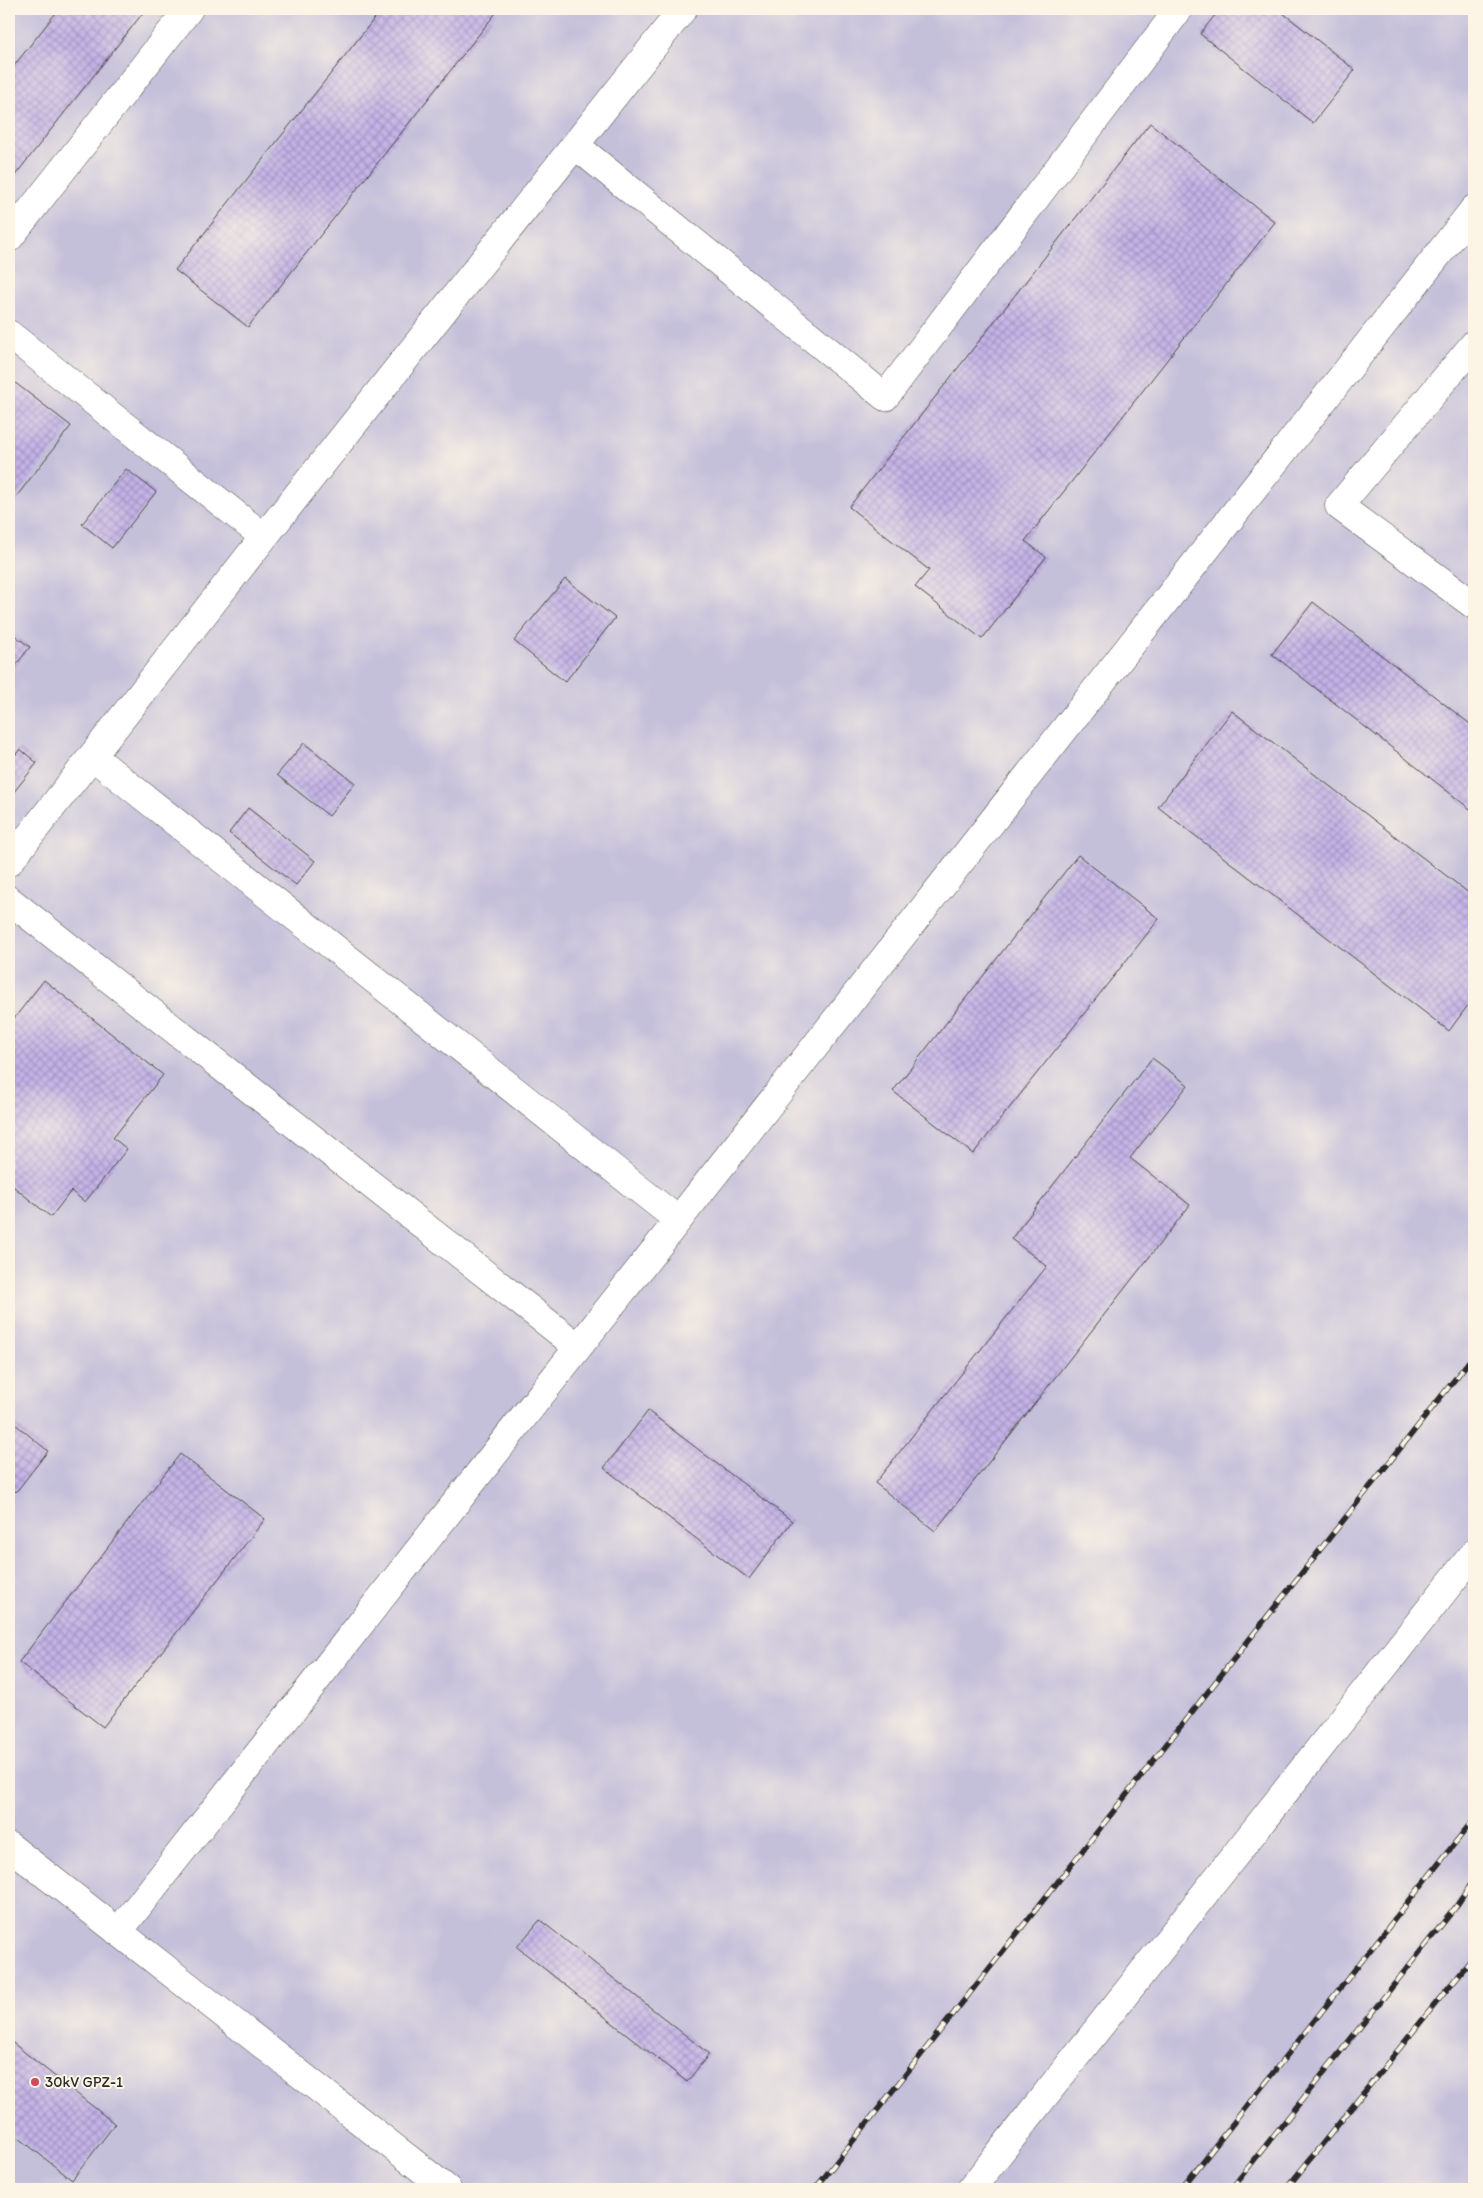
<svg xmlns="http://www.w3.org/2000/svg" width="1483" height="2198" font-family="Itim,sans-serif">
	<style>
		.industrial { fill: #c5c0da }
		.building { fill: url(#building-cross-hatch) }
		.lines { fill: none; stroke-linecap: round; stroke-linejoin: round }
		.minor-casing { stroke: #494844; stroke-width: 29 }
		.minor { stroke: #fff; stroke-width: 28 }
		.rail-casing { stroke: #2b2b2b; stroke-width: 5.5 }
		.rail { stroke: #fcf5e5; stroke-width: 4; stroke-dasharray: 11; stroke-linecap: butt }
		.poi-dot { fill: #d1495b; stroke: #fcf5e5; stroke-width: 2 }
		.labels { text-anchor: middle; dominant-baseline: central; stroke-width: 4; stroke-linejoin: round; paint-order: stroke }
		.poi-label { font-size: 15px; fill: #2b2b2b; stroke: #fcf5e5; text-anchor: start }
	</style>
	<defs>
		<pattern id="building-cross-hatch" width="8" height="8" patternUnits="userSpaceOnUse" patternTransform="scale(1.25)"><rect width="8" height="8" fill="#c3b3e8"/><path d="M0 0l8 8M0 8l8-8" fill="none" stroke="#9f92bc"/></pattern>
	</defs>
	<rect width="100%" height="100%" fill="#fcf5e5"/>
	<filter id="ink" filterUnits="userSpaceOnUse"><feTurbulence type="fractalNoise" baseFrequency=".02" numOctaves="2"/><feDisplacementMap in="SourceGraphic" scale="10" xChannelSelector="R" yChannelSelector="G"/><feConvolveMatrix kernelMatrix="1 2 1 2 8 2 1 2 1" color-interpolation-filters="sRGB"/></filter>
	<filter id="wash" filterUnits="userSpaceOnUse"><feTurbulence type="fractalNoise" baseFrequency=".0096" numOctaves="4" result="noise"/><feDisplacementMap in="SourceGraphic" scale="20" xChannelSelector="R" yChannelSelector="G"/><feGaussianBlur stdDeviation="1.12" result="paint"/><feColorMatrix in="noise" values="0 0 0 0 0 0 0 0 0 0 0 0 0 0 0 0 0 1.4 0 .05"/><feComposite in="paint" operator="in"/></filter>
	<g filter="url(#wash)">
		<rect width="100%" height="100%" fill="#f3ecd3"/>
		<path class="industrial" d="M 9,9 L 1474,9 L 1474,2189 L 9,2189 Z"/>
		<g id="blocks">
			<path class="building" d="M 59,9 L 146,9 L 9,183 L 9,72 Z
				M 382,9 L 499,9 L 248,327 L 175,270 Z
				M 1220,9 L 1278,9 L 1355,70 L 1313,123 L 1200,34 Z
				M 1150,123 L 1275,222 L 1025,541 L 1046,557 L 982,639 L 915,587 L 929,570 L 849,507 Z
				M 9,378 L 71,426 L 9,506 Z
				M 126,469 L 156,492 L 112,548 L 82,524 Z
				M 565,579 L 615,618 L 565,682 L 514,641 Z
				M 1313,602 L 1474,727 L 1474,812 L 1272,654 Z
				M 9,631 L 30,647 L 9,674 Z
				M 1232,711 L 1474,897 L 1474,997 L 1449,1031 L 1158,807 Z
				M 304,743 L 355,783 L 329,816 L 277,775 Z
				M 20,749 L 37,763 L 9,798 L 9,763 Z
				M 248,808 L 315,861 L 296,885 L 229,833 Z
				M 1078,855 L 1159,919 L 973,1154 L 893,1091 Z
				M 44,980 L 163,1075 L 113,1138 L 127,1149 L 85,1202 L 71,1191 L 51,1217 L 9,1183 L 9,1025 Z
				M 1152,1058 L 1188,1085 L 1130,1158 L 1190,1205 L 935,1531 L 875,1483 L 1047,1266 L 1011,1239 Z
				M 648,1411 L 792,1521 L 749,1579 L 604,1468 Z
				M 9,1419 L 48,1451 L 16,1492 L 9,1485 Z
				M 180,1454 L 265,1519 L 103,1727 L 19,1662 Z
				M 540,1920 L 709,2054 L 687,2082 L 517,1947 Z
				M 9,2040 L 115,2124 L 72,2180 L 9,2130 Z"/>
		</g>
	</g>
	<g filter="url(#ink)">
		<use href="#blocks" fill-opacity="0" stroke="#494844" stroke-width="1"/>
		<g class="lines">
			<g class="minor-casing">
				<path id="minor" d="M 575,145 L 885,397 L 1179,9
					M 9,238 L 189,9
					M 9,334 L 264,537
					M 1474,344 L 1339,506 L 1474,605
					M 92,756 L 678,1220
					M 9,862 L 264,537 L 683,9
					M 9,900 L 578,1347
					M 9,1846 L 447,2189
					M 118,1932 L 1474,209
					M 971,2189 L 1474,1553"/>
			</g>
			<use href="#minor" class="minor"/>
			<g class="rail-casing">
				<path id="rail" d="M 815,2189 L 1474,1355
					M 1181,2189 L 1474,1819
					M 1231,2189 L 1455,1908 L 1474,1880
					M 1286,2189 L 1474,1956"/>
			</g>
			<use href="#rail" class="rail"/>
		</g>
	</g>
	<circle class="poi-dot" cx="35" cy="2082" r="5"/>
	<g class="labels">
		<g class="poi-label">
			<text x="45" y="2082">30kV GPZ-1</text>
		</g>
	</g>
	<rect width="1483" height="2198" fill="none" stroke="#fcf5e5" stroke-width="30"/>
</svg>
